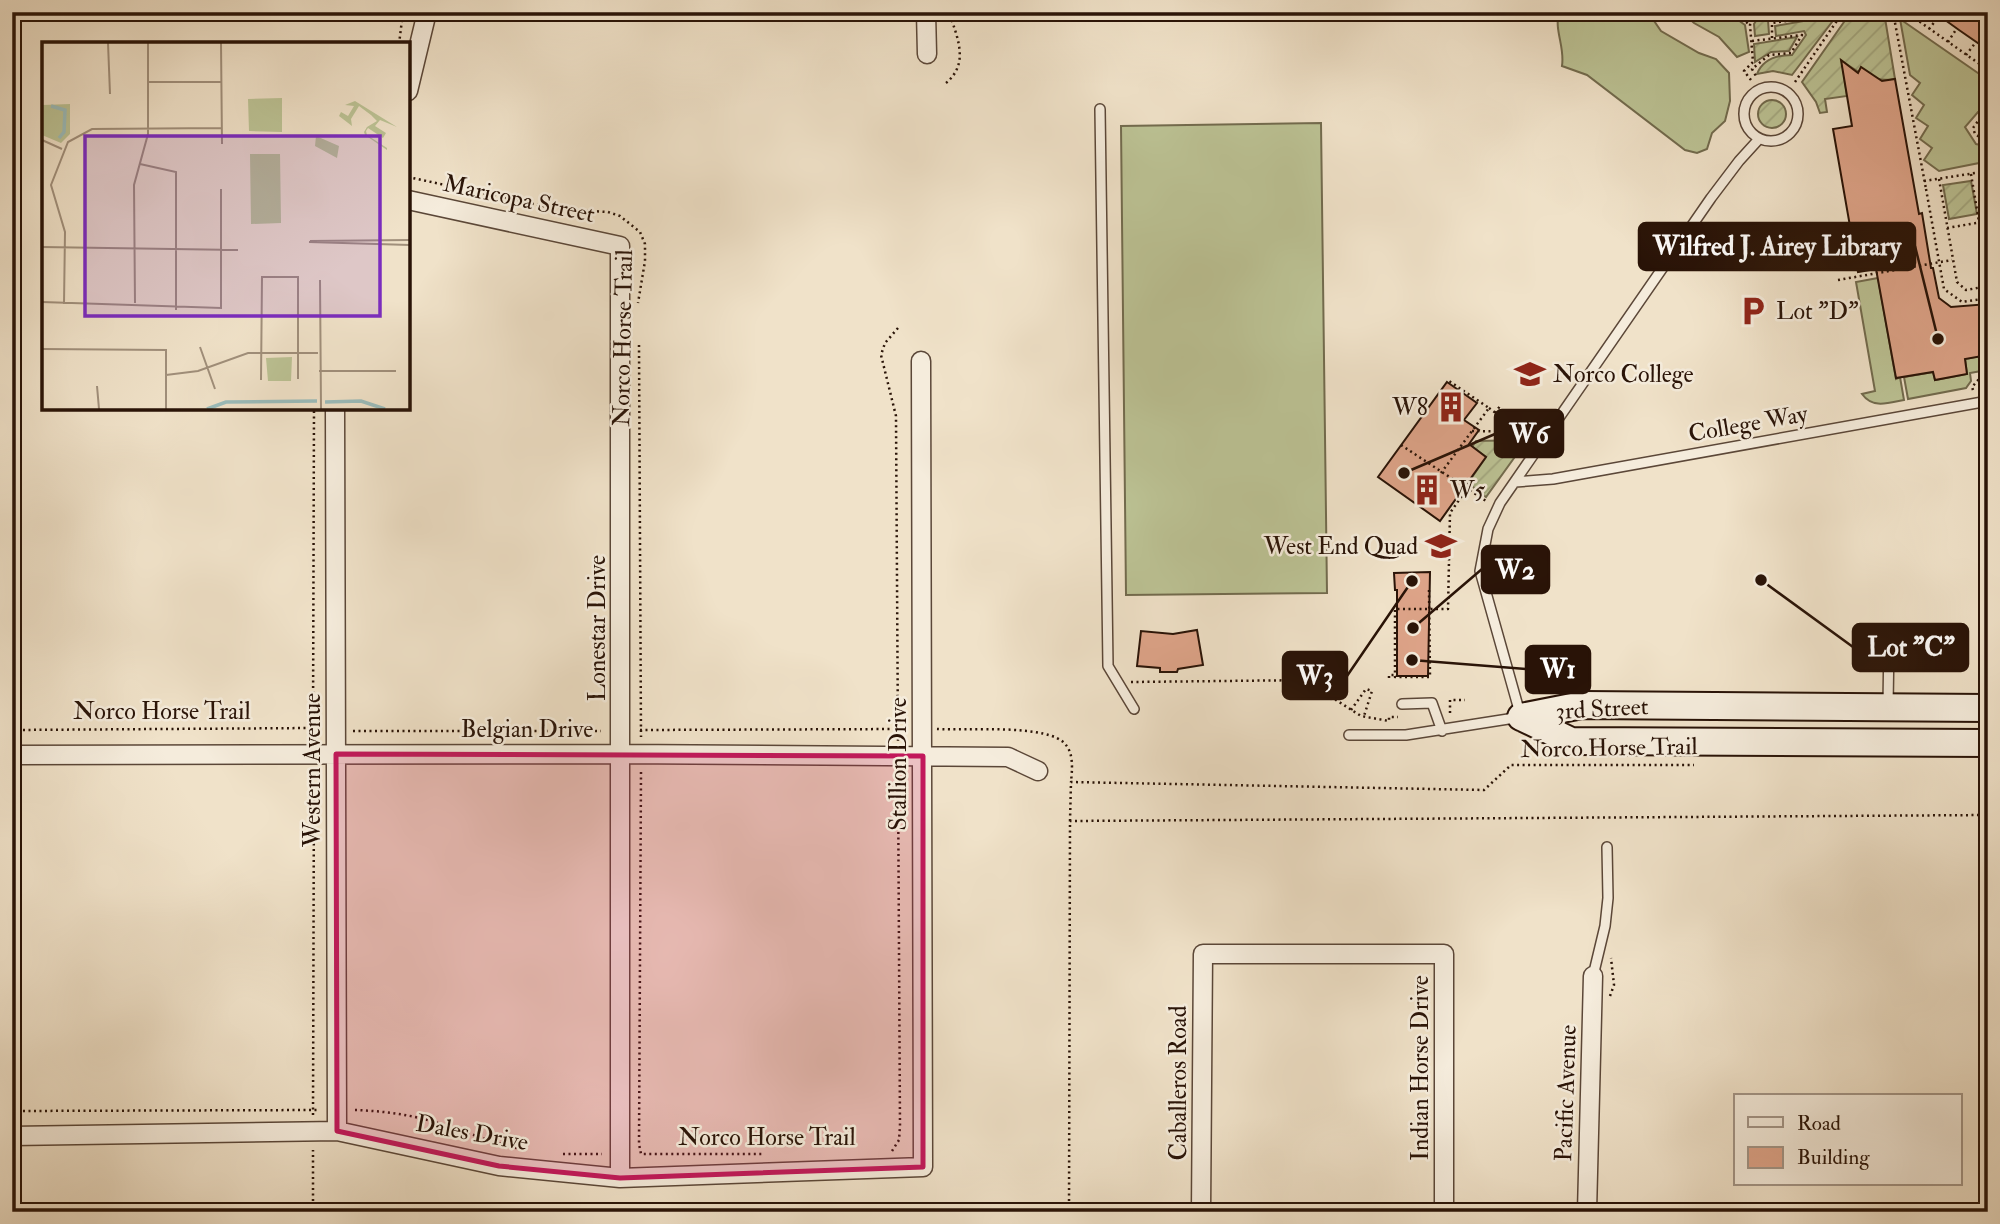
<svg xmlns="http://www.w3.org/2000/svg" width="2000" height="1224" font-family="'IM FELL Double Pica',serif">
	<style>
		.grass { fill: #bcc395; stroke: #726b4e; stroke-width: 2 }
		.garden { fill: url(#garden-furrows); stroke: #726b4e; stroke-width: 2 }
		.building { fill: #dea489; stroke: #291307; stroke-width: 2 }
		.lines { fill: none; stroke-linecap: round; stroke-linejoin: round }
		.lane-casing { stroke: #5b4738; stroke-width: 12 }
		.street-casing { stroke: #5b4738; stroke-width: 21 }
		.secondary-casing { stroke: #291307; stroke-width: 30 }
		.path { stroke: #291307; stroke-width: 2.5; stroke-dasharray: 2 3.5; stroke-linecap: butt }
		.lane { stroke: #f5ecdc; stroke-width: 9 }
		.street { stroke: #f5ecdc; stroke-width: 18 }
		.secondary { stroke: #f5ecdc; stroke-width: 26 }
		.path-bridge { stroke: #291307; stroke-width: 2.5; stroke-dasharray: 2 3.5; stroke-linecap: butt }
		.marked { fill: #c2185b; fill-opacity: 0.2; stroke: #c2185b; stroke-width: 5; stroke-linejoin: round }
		.labels { text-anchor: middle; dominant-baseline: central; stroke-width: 5; stroke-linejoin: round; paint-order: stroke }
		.street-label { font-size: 24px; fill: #291307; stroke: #f5ecdc }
		.poi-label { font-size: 24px; fill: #291307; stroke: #f5ecdc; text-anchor: start }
		.inset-river { fill: none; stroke: #9bbdbc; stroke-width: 3.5 }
		.inset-road { fill: none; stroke: #a08f7b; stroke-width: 2 }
		.view { fill: #7b2cbf; fill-opacity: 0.15; stroke: #7b2cbf; stroke-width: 3.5 }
		.inset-edge { fill: none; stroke: #291307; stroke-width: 3.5 }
		.leader { fill: none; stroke: #291307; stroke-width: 2.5 }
		.callout-dot { fill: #291307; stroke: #f5ecdc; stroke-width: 2.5 }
		.callout { fill: #291307; stroke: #291307; stroke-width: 2.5 }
		.callout-label { font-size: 26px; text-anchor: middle; font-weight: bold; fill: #fff }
	</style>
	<defs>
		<pattern id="garden-furrows" width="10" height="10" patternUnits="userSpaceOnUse" patternTransform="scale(1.75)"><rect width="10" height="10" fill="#bcc395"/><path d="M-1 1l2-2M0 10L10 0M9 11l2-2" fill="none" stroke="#a2a77f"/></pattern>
	</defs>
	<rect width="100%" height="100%" fill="#f0e2c9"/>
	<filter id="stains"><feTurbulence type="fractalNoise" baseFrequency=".00286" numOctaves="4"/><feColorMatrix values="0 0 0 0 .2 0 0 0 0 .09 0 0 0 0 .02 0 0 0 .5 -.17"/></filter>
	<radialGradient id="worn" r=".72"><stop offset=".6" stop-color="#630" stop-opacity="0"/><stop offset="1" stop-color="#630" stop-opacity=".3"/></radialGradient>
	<path class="grass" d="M 1559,12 L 1579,12 L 1589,18 L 1600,19 L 1617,13 L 1652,18 L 1661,31 L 1699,53 L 1716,59 L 1729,73 L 1730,101 L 1725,121 L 1712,133 L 1707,149 L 1697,153 L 1685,150 L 1587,75 L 1562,66 C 1565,46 1554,31 1559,12 Z
		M 1682,12 L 1727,12 L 1745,25 L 1749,52 L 1737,57 L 1719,37 L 1694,23 Z
		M 1900,19 L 1988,80 L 1988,112 L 1978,112 L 1965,127 L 1976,144 L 1981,145 L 1983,158 L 1979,163 L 1939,171 L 1924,160 L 1932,148 L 1920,139 L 1928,126 L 1916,118 L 1924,105 L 1912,95 L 1920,83 L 1910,75 Z
		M 1321,123 L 1327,593 L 1126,595 L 1121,126 Z
		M 1878,278 L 1896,379 L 1900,377 L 1904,400 C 1888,403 1873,409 1862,394 L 1875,391 L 1856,282 Z
		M 1986,355 L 1987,363 L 1981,371 L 1970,373 L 1971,381 L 1966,388 L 1908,399 L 1904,377 L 1933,372 L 1935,380 L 1967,374 L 1965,359 Z"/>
	<path class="garden" d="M 1762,12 L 1817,12 L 1768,20 L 1769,34 L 1755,36 L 1754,24 Z
		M 1851,12 L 1884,12 L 1895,79 C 1874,83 1859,73 1842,61 L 1847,96 L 1825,99 L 1827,112 L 1820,113 L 1816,102 L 1802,82 Z
		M 1826,17 L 1832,22 L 1792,75 L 1773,71 L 1757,74 C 1763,59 1777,55 1792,55 L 1806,35 L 1804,31 L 1776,36 L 1775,26 Z
		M 1797,37 L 1789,51 L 1771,52 L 1755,62 L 1754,44 Z
		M1758 114a14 14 0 1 1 28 0a14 14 0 1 1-28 0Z
		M 1971,181 L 1977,214 L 1949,219 L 1943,185 Z
		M 1527,440 L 1486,497 L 1468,483 L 1486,457 L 1472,447 L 1476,441 Z"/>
	<path class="building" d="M 1934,12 L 1988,12 L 1988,50 L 1959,30 Z
		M 1841,60 L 1858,73 L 1861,67 L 1882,81 L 1895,79 L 1919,214 L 1922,213 L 1931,268 L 1933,268 L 1939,298 L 1951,307 L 1988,304 L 1988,355 L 1965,359 L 1967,374 L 1935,380 L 1933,372 L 1896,378 L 1876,269 L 1858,272 L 1833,129 L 1852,126 Z
		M 1447,382 L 1477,403 L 1464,420 L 1479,430 L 1469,444 L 1486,457 L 1440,521 L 1378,477 Z
		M 1430,572 L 1428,676 L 1397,676 L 1397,590 L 1395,590 L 1394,573 Z
		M 1197,630 L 1203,665 L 1178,669 L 1177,672 L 1160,672 L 1160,668 L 1137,666 L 1141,631 L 1173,634 Z"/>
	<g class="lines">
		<g class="lane-casing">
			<path id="lane" d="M1744 114a27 27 0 1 1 54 0a27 27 0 1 1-54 0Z
				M 1100,109 L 1108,666 L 1134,709
				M 1515,482 L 1553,479 L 1988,401
				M 1402,704 L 1432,703 L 1442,731
				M 1888,705 L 1889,641
				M 1349,735 L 1406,735 L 1521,717 L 1480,571 L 1488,529 L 1500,503 L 1711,198 L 1739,161 L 1759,139
				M 1593,976 L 1605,926 L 1608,898 L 1607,847"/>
		</g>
		<g class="street-casing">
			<path id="street" d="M 926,12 L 927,54
				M 408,91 L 427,12
				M 408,200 L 620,246 L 620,1178
				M 335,408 L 337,1131
				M 12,755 L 622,754 L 1008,757 L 1038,771
				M 12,1136 L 337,1131 L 499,1166 L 620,1178 L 923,1167 L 921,361
				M 1201,1212 L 1203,954 L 1444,954 L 1444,1212
				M 1587,1212 L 1593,976"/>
		</g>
		<g class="secondary-casing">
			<path id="secondary" d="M 1521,717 L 1571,741 L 1988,743
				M 1521,717 L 1582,705 L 1988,708"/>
		</g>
		<path class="path" d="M 1733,12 L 1750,25
			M 1893,12 L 1926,189
			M 1906,12 L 1988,70
			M 1929,29 L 1939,16
			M 1772,38 L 1772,23 L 1829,15 L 1838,20
			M 1752,41 L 1802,35 L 1791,53 L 1769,55 L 1752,69 L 1757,78
			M 1948,42 L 1957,28
			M 399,44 L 403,12
			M 1966,55 L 1976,42
			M 1751,80 L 1744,71 L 1753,62 L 1750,25 L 1759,12
			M 1795,82 L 1843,12
			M 946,83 C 970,63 957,37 949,12
			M 1988,122 L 1978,121 L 1973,128 L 1975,134 L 1978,136 L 1988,135
			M 1983,137 L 1988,171
			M 1971,174 L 1979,222
			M 408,177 L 557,209 L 608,212 L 620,216 L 640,232 L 645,244 L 645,261 L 638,303
			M 1939,179 L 1957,282 L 1966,290 L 1988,286
			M 1924,181 L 1988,171
			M 1947,228 L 1988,221
			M 1838,280 L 1952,260
			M 898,328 L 885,343 L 881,355 L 896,416 L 898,741
			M 639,345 L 641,737
			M 1973,390 L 1972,387 L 1988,369
			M 1489,408 L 1520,431
			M 1495,413 L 1500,406
			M 1472,431 L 1534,432
			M 1401,445 L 1486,501
			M 1441,473 L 1489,408 L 1449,381
			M 1429,590 L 1430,677 L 1395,677 L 1395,609 L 1448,609 L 1450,513 L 1466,490
			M 1389,678 L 1389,675 L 1395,675
			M 1131,682 L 1314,680 L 1323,697 L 1336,700 L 1361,716 L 1389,721 L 1389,717 L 1398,717
			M 1351,710 L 1366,689 L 1372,691 L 1364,716
			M 1450,713 L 1450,700 L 1465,700
			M 937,729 C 964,731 1050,723 1066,745 C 1074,755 1072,771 1071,782
			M 12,730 L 313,728 L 314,408
			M 640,730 L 906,729
			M 353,731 L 601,731
			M 313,737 L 313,728 L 318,729
			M 641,772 L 639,1144 L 641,1154 L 763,1154
			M 1070,821 L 1071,782 L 1484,790 L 1511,765 L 1694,765
			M 1610,996 L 1614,985 L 1611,958
			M 355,1110 C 384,1111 414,1115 441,1124 C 470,1133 496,1144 525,1150
			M 12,1111 L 320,1110
			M 313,1115 L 314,772
			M 892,1151 L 899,1140 L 900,1126 L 898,772
			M 563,1154 L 602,1154
			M 313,1212 L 313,1150
			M 1069,1212 L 1070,821 L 1988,815"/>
		<use href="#lane" class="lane"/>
		<use href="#street" class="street"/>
		<use href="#secondary" class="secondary"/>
		<path class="path-bridge" d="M 1926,189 L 1944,289 L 1962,302 L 1988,298"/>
	</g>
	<path class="marked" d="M 336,754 L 923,756 L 923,1167 L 620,1178 L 499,1166 L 337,1131 Z"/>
	<defs>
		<g id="parking-bare" transform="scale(2.415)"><path d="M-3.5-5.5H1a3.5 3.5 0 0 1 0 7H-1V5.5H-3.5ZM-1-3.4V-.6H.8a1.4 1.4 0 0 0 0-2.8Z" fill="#8f2418" stroke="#f5ecdc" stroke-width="2.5" paint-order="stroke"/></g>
		<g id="university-bare" transform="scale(2.415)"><path d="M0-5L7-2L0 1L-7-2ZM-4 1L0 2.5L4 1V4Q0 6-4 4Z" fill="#8f2418" stroke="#f5ecdc" stroke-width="2.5" paint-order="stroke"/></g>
		<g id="building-bare" transform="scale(2.415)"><path d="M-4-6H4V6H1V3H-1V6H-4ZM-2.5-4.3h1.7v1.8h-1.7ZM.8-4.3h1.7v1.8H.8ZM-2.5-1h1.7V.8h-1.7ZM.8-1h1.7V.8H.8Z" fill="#8f2418" stroke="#f5ecdc" stroke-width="2.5" paint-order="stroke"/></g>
		<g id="school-bare" transform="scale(2.415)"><path d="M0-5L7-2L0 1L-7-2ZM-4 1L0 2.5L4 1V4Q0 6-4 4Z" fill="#8f2418" stroke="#f5ecdc" stroke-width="2.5" paint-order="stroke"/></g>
	</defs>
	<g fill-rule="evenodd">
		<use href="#parking-bare" x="1753" y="311"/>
		<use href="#university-bare" x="1530" y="374"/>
		<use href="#building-bare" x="1451" y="407"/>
		<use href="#building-bare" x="1427" y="490"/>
		<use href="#school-bare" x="1441" y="546"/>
	</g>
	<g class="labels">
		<g class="street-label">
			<text transform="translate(519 199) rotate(12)">Maricopa Street</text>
			<text transform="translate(623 338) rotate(-89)">Norco Horse Trail</text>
			<text transform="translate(1748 424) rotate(-10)">College Way</text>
			<text transform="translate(597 628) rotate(-90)">Lonestar Drive</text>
			<text transform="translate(1602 709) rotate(-3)">3rd Street</text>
			<text x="162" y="711">Norco Horse Trail</text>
			<text x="527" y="729">Belgian Drive</text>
			<text transform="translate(1609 748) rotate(-1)">Norco Horse Trail</text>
			<text transform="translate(898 764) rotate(-90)">Stallion Drive</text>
			<text transform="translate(312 770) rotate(-90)">Western Avenue</text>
			<text transform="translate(1420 1068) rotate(-90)">Indian Horse Drive</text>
			<text transform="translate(1178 1083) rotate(-90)">Caballeros Road</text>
			<text transform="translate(1566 1093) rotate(-88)">Pacific Avenue</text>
			<text transform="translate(472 1133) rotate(10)">Dales Drive</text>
			<text x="767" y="1137">Norco Horse Trail</text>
		</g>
		<g class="poi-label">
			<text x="1776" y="311">Lot "D"</text>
			<text x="1553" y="374">Norco College</text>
			<text x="1428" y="407" text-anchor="end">W8</text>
			<text x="1450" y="490">W5</text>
			<text x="1418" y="546" text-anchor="end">West End Quad</text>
		</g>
	</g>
	<g transform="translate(42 42)">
		<rect width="368" height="368" fill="#f0e2c9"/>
		<path d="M 240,56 L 240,90 L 207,89 L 206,57 ZM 313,59 L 355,85 L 338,78 L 333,84 L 344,91 L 341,96 L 326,86 L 324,89 L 325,93 L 345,106 L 345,108 L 323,93 L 322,90 L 325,85 L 335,79 L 329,73 L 317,64 L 309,77 L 310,84 L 297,74 L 299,70 L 306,74 L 312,64 L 303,63 ZM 274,94 L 297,104 L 295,116 L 273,104 ZM 208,112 L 238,112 L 239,181 L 209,182 ZM 250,315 L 249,339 L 226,339 L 224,316 Z" fill="#bcc395"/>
		<path d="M 28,62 L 28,92 L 19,101 L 0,93 L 1,63 Z" fill="#bcc395"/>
		<path class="inset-river" d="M 9,64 L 23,68 L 22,90 L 17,96M 283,360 L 319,359 L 343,367M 165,367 L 184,360 L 275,359"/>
		<path class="inset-road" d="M 66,1 L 68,52M 179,1 L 180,102M 106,40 L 179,40M 0,98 L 20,107M 98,122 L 134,130 L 134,268M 268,199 L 368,198M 267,200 L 368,203M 0,205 L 196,208M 278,238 L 279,367M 0,260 L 179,266 L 179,147M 93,261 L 92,143 L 106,92 L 106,1M 22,262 L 23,190 L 9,143 L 26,100 L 50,87 L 179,86M 158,305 L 173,347M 0,307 L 124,308 L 124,367M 277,329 L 354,329M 124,333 L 156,329 L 206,311 L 276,311M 219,338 L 220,235 L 256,235 L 256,337M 55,344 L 57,367"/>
		<path class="view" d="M 43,94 L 338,94 L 338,274 L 43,274 Z"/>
		<rect width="368" height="368" class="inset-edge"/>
	</g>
	<path class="leader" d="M1938 339L1915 246M1404 473L1495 434M1413 628L1482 569M1761 580L1853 647M1412 660L1526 669M1412 581L1347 676"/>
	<g class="callout-dot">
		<circle cx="1938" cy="339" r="7"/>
		<circle cx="1404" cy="473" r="7"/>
		<circle cx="1413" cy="628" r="7"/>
		<circle cx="1761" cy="580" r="7"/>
		<circle cx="1412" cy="660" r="7"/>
		<circle cx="1412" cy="581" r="7"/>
	</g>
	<g class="callout">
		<rect x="1639" y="223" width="276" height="47" rx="7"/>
		<rect x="1495" y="410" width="68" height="47" rx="7"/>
		<rect x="1482" y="546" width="67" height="47" rx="7"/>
		<rect x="1853" y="624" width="115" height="47" rx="7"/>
		<rect x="1526" y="646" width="64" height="47" rx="7"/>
		<rect x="1283" y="652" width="64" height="47" rx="7"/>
	</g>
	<g class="callout-label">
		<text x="1777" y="255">Wilfred J. Airey Library</text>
		<text x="1529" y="443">W6</text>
		<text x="1515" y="579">W2</text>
		<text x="1911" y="656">Lot "C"</text>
		<text x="1558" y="678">W1</text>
		<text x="1315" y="685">W3</text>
	</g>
	<rect width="2000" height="1224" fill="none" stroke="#f0e2c9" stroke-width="42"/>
	<rect x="14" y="14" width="1972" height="1196" fill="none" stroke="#291307" stroke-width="3.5"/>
	<rect x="21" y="21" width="1958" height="1182" fill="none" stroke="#291307" stroke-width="2"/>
	<rect x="1734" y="1094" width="228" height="91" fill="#f5ecdc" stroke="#a39587" stroke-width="2"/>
	<rect x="1748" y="1117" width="35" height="10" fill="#f5ecdc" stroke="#a39587" stroke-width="2"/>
	<text x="1797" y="1130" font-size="21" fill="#291307">Road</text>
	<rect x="1748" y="1147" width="35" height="21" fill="#dea489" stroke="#a39587" stroke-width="2"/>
	<text x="1797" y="1164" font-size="21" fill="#291307">Building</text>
	<rect width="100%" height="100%" filter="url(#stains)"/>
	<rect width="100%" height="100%" fill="url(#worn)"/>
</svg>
